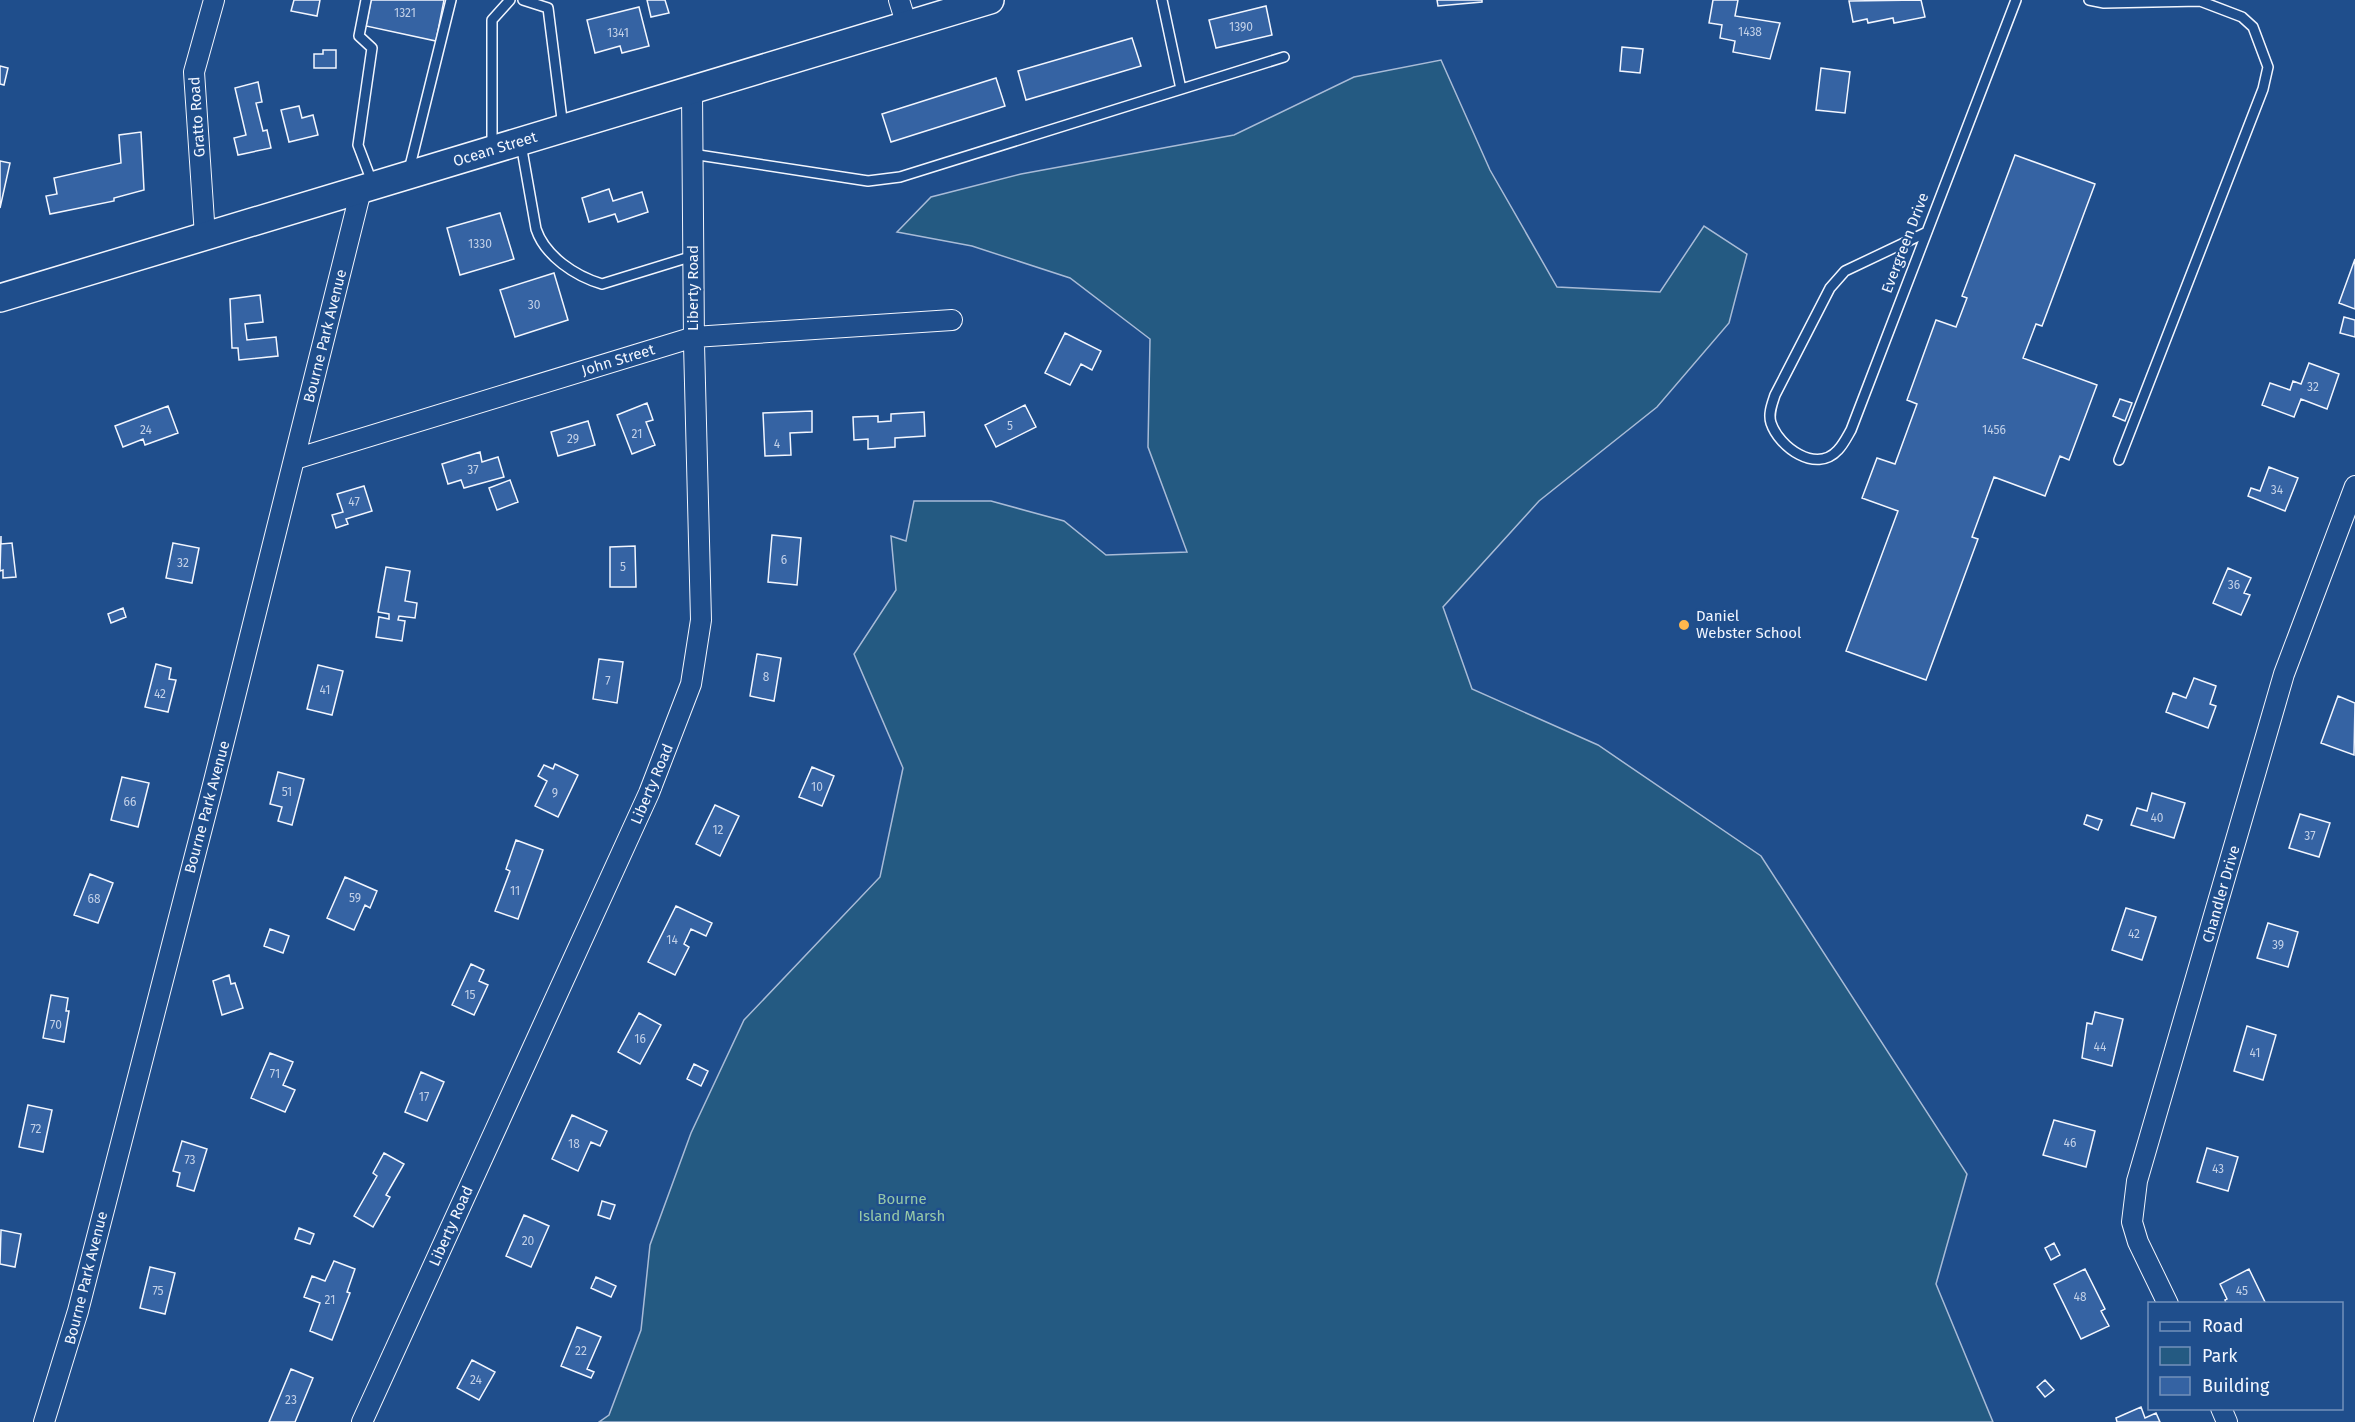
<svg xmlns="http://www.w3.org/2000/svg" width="2355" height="1422" font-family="'Fira Sans',sans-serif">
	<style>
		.green { fill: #245a82; stroke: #a8bbd7; stroke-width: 1.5 }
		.building { fill: #3563a3; stroke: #f2f6ff; stroke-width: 1.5 }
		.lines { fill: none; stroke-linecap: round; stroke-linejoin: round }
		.lane-casing { stroke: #f2f6ff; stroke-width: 12 }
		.street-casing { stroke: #f2f6ff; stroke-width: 22 }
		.secondary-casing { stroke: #f2f6ff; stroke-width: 30 }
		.lane { stroke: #1f4e8c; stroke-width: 9 }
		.street { stroke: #1f4e8c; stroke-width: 20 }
		.secondary { stroke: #1f4e8c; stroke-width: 27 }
		.poi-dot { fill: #ffb74d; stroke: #1f4e8c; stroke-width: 2 }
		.labels { text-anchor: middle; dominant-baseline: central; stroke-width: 4.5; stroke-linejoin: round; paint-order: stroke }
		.number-label { font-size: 12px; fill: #c3d1e8 }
		.street-label { font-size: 15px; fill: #f2f6ff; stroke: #1f4e8c }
		.poi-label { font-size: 15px; fill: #f2f6ff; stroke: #1f4e8c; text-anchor: start }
		.park-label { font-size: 15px; fill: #97c8a6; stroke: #1f4e8c }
	</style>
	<rect width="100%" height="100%" fill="#1f4e8c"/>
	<path class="green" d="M 1441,60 L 1490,170 L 1557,287 L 1660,292 L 1704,226 L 1747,254 L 1729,323 L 1657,407 L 1539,501 L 1443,607 L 1472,689 L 1598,745 L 1761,856 L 1967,1174 L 1936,1284 L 1993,1422 L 599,1422 L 609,1415 L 641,1330 L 650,1245 L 691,1133 L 744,1020 L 880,877 L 903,768 L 854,654 L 896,590 L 891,536 L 906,541 L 914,501 L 991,501 L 1064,521 L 1106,555 L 1187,552 L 1148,447 L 1150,339 L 1070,278 L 972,246 L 897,232 L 931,197 L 1021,174 L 1234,135 L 1354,77 Z"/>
	<path class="building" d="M 294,0 L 320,0 L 317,16 L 291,11 Z
		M 371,0 L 444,0 L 436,41 L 366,26 Z
		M 647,0 L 665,0 L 669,13 L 651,17 Z
		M 1437,0 L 1482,0 L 1482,2 L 1438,6 Z
		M 1713,0 L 1738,0 L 1735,16 L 1780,23 L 1770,59 L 1733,52 L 1735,41 L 1720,38 L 1722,25 L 1709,23 Z
		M 1921,0 L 1925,17 L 1894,23 L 1893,18 L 1868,23 L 1867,19 L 1853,22 L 1849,1 Z
		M 1266,6 L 1272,35 L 1216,48 L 1209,20 Z
		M 639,7 L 649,46 L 622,53 L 620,46 L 595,53 L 587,20 Z
		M 1132,38 L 1141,66 L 1026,100 L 1018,71 Z
		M 1622,47 L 1643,49 L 1640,73 L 1620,71 Z
		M 323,50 L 336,50 L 336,68 L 314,68 L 314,54 L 323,54 Z
		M 0,66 L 8,68 L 4,85 L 0,84 Z
		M 1821,68 L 1850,72 L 1845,113 L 1816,110 Z
		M 996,78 L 1005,106 L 891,142 L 882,114 Z
		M 258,82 L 262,102 L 256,103 L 263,131 L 267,130 L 271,148 L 238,155 L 234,138 L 246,135 L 235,88 Z
		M 299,106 L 302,118 L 313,115 L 318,135 L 289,142 L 281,110 Z
		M 141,132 L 144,190 L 114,198 L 114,201 L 50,214 L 46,196 L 57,194 L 54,178 L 121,163 L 119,135 Z
		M 2015,155 L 2095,184 L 2042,326 L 2036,324 L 2023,358 L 2097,385 L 2069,460 L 2060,456 L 2045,496 L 1994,477 L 1972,537 L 1978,539 L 1926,680 L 1846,651 L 1898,511 L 1862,498 L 1877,458 L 1895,464 L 1917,404 L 1907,400 L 1936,320 L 1956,327 L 1967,298 L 1962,296 Z
		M 0,161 L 10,163 L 0,208 Z
		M 609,189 L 613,201 L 642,192 L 648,212 L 618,222 L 615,214 L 589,222 L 582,198 Z
		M 500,213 L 514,259 L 460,275 L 447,228 Z
		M 2355,259 L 2355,309 L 2339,303 Z
		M 554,273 L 568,320 L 515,337 L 500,290 Z
		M 260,295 L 263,322 L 245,324 L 247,340 L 276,337 L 278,356 L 239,360 L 238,348 L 232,348 L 230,299 Z
		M 2344,317 L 2355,320 L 2355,337 L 2340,333 Z
		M 1065,333 L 1101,351 L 1092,370 L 1081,364 L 1070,385 L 1045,373 Z
		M 2309,363 L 2339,374 L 2327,409 L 2301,399 L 2294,417 L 2262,405 L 2270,383 L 2290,390 L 2293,381 L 2301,384 Z
		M 2120,399 L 2132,403 L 2125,421 L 2113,416 Z
		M 647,403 L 653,420 L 646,422 L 655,445 L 632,454 L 617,415 Z
		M 1025,405 L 1036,427 L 996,447 L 985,425 Z
		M 168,406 L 178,433 L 145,445 L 143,439 L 123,447 L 115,426 Z
		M 812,411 L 812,432 L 790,433 L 791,455 L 765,456 L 763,413 Z
		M 924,412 L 925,436 L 895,438 L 895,447 L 868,449 L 868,439 L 854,440 L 853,417 L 878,416 L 878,422 L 891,421 L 891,414 Z
		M 588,421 L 595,445 L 558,456 L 551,432 Z
		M 480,452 L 482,462 L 498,457 L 504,477 L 464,488 L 461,480 L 448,484 L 442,464 Z
		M 2269,467 L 2298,478 L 2285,511 L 2248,496 L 2251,488 L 2260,491 Z
		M 510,480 L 518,502 L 497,510 L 489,488 Z
		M 364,486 L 372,511 L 346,519 L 348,524 L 336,528 L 332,515 L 343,512 L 337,494 Z
		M 772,535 L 801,538 L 797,585 L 768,582 Z
		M 1,536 L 1,544 L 12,543 L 16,577 L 3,578 L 3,570 L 0,571 Z
		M 173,543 L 199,548 L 192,583 L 166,578 Z
		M 635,546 L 636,587 L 610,587 L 610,547 Z
		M 386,567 L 410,571 L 405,601 L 417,603 L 415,618 L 399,616 L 398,620 L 405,621 L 402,641 L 376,637 L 379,617 L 389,619 L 389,614 L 378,612 Z
		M 2228,568 L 2251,578 L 2244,593 L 2250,595 L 2241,615 L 2213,603 Z
		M 123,608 L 126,617 L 111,623 L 108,614 Z
		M 757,654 L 781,658 L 774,701 L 750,696 Z
		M 599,659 L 623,662 L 617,703 L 593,699 Z
		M 156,664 L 171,668 L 169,679 L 176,680 L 168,712 L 145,707 Z
		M 318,665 L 343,671 L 332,715 L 307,709 Z
		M 2194,678 L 2216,686 L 2210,704 L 2216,706 L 2208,728 L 2166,712 L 2173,693 L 2186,698 Z
		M 2338,696 L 2355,703 L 2354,755 L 2321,743 Z
		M 555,764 L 578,775 L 558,817 L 535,806 L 547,781 L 538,776 L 544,765 L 553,769 Z
		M 812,767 L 834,776 L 822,806 L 799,797 Z
		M 278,772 L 304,779 L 292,825 L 278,821 L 282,807 L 270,804 Z
		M 122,777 L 149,783 L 138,827 L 111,820 Z
		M 2152,793 L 2185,803 L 2174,838 L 2131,825 L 2137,808 L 2147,811 Z
		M 715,805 L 739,816 L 720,856 L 696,844 Z
		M 2300,814 L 2330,823 L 2319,857 L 2289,848 Z
		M 2087,815 L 2102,820 L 2098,830 L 2084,824 Z
		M 516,840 L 543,850 L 518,919 L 495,911 L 510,871 L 506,869 Z
		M 90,874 L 113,883 L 98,923 L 74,915 Z
		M 345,877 L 377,891 L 370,908 L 365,905 L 354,930 L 327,918 Z
		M 676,906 L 712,923 L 706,936 L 691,929 L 684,944 L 689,947 L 675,975 L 648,962 Z
		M 2126,908 L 2156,917 L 2142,960 L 2112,950 Z
		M 2268,923 L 2298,932 L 2288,967 L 2257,958 Z
		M 270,929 L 289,936 L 283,953 L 264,946 Z
		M 471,964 L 484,970 L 479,981 L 488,985 L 474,1015 L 452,1005 Z
		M 229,975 L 231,984 L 235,983 L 243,1008 L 222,1015 L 213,981 Z
		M 51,995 L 68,998 L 66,1011 L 69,1011 L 64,1042 L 43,1038 Z
		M 2095,1012 L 2123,1019 L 2112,1066 L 2082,1058 L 2087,1023 L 2092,1024 Z
		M 639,1013 L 661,1025 L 640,1064 L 618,1052 Z
		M 2247,1026 L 2276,1035 L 2263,1080 L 2234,1071 Z
		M 270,1053 L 293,1062 L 283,1085 L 295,1090 L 285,1112 L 251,1098 Z
		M 694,1064 L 708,1071 L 701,1086 L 687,1079 Z
		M 421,1072 L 444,1082 L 427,1121 L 405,1112 Z
		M 28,1105 L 52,1110 L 43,1152 L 19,1147 Z
		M 572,1115 L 607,1131 L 600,1146 L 591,1142 L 578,1171 L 552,1159 Z
		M 2054,1120 L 2095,1131 L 2086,1167 L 2043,1155 Z
		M 182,1141 L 207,1149 L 194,1191 L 177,1186 L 180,1173 L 173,1171 Z
		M 2207,1148 L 2238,1157 L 2228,1191 L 2197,1182 Z
		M 384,1153 L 404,1164 L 386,1195 L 390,1197 L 373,1227 L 354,1216 L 377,1176 L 373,1173 Z
		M 602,1201 L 615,1205 L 610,1219 L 598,1215 Z
		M 524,1215 L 549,1226 L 531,1267 L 506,1256 Z
		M 299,1228 L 314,1234 L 310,1244 L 295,1239 Z
		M 1,1230 L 21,1234 L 15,1267 L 0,1264 Z
		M 2054,1243 L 2060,1255 L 2051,1260 L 2045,1248 Z
		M 334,1261 L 355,1269 L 347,1292 L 350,1293 L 332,1340 L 310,1331 L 320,1303 L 304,1297 L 312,1276 L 325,1281 Z
		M 150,1267 L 175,1273 L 165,1314 L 140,1308 Z
		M 2085,1269 L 2105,1309 L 2101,1311 L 2109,1326 L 2081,1339 L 2054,1284 Z
		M 2249,1269 L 2266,1304 L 2226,1304 L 2225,1300 L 2227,1299 L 2220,1284 Z
		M 596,1277 L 616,1286 L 611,1297 L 591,1288 Z
		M 577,1327 L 601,1337 L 587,1369 L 594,1372 L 591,1378 L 561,1366 Z
		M 472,1360 L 495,1372 L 479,1400 L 457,1388 Z
		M 291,1369 L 313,1378 L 295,1422 L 269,1422 Z
		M 2045,1380 L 2054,1390 L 2045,1397 L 2037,1387 Z
		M 2141,1407 L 2145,1418 L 2156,1413 L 2160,1422 L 2117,1422 L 2116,1418 Z"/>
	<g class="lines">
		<g class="lane-casing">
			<path id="lane" d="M 366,0 L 359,36 L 372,48 L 358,145 L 372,182
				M 523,0 L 548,8 L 563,127
				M 1162,0 L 1181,89
				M 2089,0 L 2104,3 L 2200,1 L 2242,17 L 2253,27 L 2268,67 L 2263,89 L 2119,460
				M 521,144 L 536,229 C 545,256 575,276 602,284 L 693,256
				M 492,147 L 492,20 L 510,0
				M 692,154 L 868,181 L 900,177 L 1284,57
				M 409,170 L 451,0
				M 1925,233 L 1845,271 L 1830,288 L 1775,395 C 1772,404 1768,414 1771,423 C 1779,447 1816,474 1838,450 C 1843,445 1847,437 1851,430 L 2016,0"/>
		</g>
		<g class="street-casing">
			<path id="street" d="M 899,0 L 907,26
				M 205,236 L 194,72 L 214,0
				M 295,459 L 694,337 L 952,320
				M 2168,1304 L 2138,1242 L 2132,1222 L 2137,1181 L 2284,674 L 2355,486
				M 2221,1408 L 2227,1422
				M 44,1422 L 78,1311 L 212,789 L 361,190
				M 362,1422 L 649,793 L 691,684 L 701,620 L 694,344 L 692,91"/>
		</g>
		<g class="secondary-casing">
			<path id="secondary" d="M 0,298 L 990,0"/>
		</g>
		<use href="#lane" class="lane"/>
		<use href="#street" class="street"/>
		<use href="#secondary" class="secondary"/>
	</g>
	<circle class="poi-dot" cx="1684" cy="625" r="6"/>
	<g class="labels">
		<g class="number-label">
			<text x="405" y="13">1321</text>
			<text x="1241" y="27">1390</text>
			<text x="1750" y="32">1438</text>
			<text x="618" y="33">1341</text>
			<text x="480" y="244">1330</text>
			<text x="534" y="305">30</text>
			<text x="2313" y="387">32</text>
			<text x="1010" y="426">5</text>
			<text x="146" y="430">24</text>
			<text x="1994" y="430">1456</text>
			<text x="637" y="434">21</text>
			<text x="573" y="439">29</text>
			<text x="777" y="444">4</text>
			<text x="473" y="470">37</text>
			<text x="2277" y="490">34</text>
			<text x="354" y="502">47</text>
			<text x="784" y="560">6</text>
			<text x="183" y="563">32</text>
			<text x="623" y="567">5</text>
			<text x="2234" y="585">36</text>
			<text x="766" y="677">8</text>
			<text x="608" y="681">7</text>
			<text x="325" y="690">41</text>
			<text x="160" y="694">42</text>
			<text x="817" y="787">10</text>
			<text x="287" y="792">51</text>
			<text x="555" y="793">9</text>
			<text x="130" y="802">66</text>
			<text x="2157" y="818">40</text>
			<text x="718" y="830">12</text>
			<text x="2310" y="836">37</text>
			<text x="515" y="891">11</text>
			<text x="355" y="898">59</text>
			<text x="94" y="899">68</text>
			<text x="2134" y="934">42</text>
			<text x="672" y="940">14</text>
			<text x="2278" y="945">39</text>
			<text x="470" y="995">15</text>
			<text x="56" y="1025">70</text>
			<text x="640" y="1039">16</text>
			<text x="2100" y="1047">44</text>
			<text x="2255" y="1053">41</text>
			<text x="275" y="1074">71</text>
			<text x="424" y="1097">17</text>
			<text x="36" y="1129">72</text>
			<text x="2070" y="1143">46</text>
			<text x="574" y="1144">18</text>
			<text x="190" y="1160">73</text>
			<text x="2218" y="1169">43</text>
			<text x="528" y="1241">20</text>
			<text x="158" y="1291">75</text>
			<text x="2242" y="1291">45</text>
			<text x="2080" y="1297">48</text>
			<text x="330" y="1300">21</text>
			<text x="581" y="1351">22</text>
			<text x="476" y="1380">24</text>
			<text x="291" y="1400">23</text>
		</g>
		<g class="street-label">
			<text transform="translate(197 117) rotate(-94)">Gratto Road</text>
			<text transform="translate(495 149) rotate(-17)">Ocean Street</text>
			<text transform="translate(1905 243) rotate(-69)">Evergreen Drive</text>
			<text transform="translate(693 288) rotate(-90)">Liberty Road</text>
			<text transform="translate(325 336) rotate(-76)">Bourne Park Avenue</text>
			<text transform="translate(618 360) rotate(-17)">John Street</text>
			<text transform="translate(652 784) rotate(-67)">Liberty Road</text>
			<text transform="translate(207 807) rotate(-75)">Bourne Park Avenue</text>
			<text transform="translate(2221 894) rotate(-74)">Chandler Drive</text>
			<text transform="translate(451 1226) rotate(-66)">Liberty Road</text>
			<text transform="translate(86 1278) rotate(-76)">Bourne Park Avenue</text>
		</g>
		<g class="poi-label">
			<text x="1696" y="616">Daniel<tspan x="1696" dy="17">Webster School</tspan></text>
		</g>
		<g class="park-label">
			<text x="902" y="1199">Bourne<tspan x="902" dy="17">Island Marsh</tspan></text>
		</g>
	</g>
	<rect x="2148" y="1302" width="195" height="108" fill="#1f4e8c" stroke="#7391ba" stroke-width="1.5"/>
	<rect x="2160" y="1322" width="30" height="9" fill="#1f4e8c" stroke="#7391ba" stroke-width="1.5"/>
	<text x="2202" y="1332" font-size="18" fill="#f2f6ff">Road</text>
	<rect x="2160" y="1347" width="30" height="18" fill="#245a82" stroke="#7391ba" stroke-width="1.5"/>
	<text x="2202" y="1362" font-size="18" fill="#f2f6ff">Park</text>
	<rect x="2160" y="1377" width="30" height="18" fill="#3563a3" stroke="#7391ba" stroke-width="1.5"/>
	<text x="2202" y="1392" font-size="18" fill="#f2f6ff">Building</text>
</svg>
